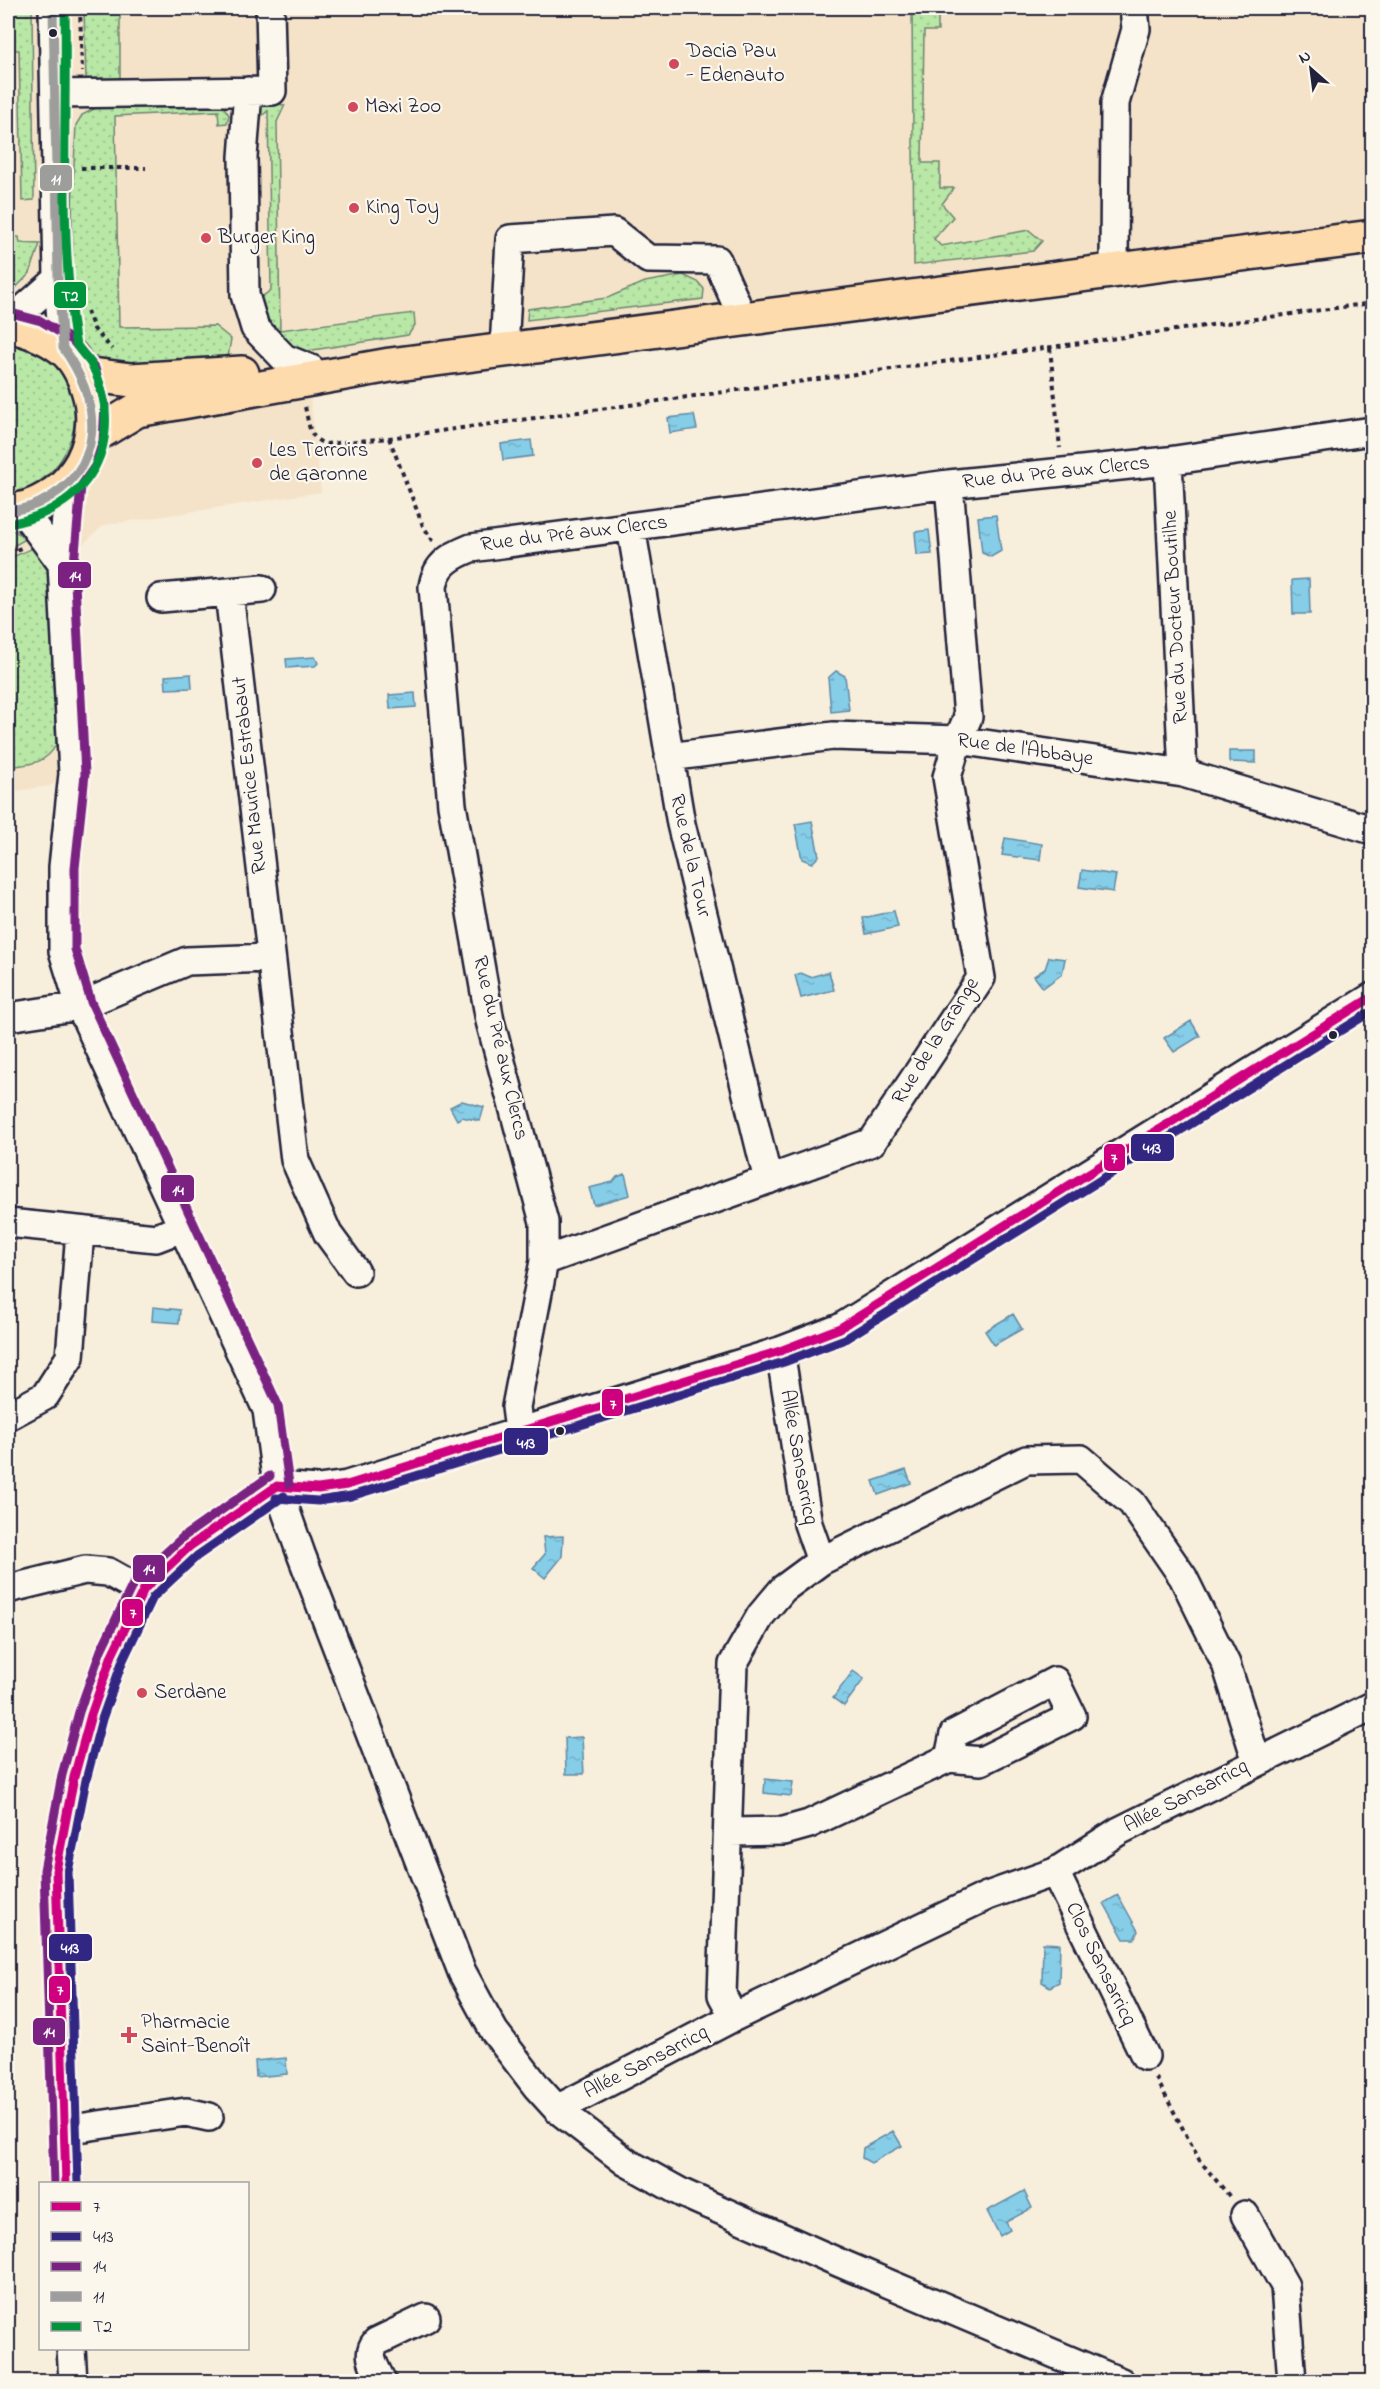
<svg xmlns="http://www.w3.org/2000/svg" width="1380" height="2389" font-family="'Indie Flower',sans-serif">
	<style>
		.built { fill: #f4e3c8 }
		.grass { fill: url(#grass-dots); stroke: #6d8470; stroke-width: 1.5 }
		.water { fill: url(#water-ripples); stroke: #5e89a3; stroke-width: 1.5 }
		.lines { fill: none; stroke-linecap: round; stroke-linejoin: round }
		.minor-casing { stroke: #22223b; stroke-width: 32 }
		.major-casing { stroke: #22223b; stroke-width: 38 }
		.path { stroke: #22223b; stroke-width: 4; stroke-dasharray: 4.5 4.5; stroke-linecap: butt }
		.minor { stroke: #fbf7ec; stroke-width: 27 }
		.major { stroke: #fedbac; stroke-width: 33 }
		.bus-1-casing { stroke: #fbf7ec; stroke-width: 14 }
		.bus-2-casing { stroke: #fbf7ec; stroke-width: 14 }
		.bus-3-casing { stroke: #fbf7ec; stroke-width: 14 }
		.bus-4-casing { stroke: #fbf7ec; stroke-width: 14 }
		.bus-5-casing { stroke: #fbf7ec; stroke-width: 14 }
		.bus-1 { stroke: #cf007f; stroke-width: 9 }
		.bus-2 { stroke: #312783; stroke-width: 9 }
		.bus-3 { stroke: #7a2182; stroke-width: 9 }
		.bus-4 { stroke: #9d9d9c; stroke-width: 9 }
		.bus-5 { stroke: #00943c; stroke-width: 9 }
		.bus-dot { fill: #22223b; stroke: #fbf7ec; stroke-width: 2 }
		.poi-dot { fill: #d1495b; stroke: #fbf7ec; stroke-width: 2 }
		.labels { text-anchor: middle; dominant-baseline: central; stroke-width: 4.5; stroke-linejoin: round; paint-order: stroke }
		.poi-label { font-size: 21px; fill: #22223b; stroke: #fbf7ec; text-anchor: start }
		.street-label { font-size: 21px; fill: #22223b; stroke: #fbf7ec }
		.line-badge { stroke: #fbf7ec; stroke-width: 2 }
		.badge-label { font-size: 16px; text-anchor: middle; font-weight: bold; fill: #fff }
	</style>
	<defs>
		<pattern id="grass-dots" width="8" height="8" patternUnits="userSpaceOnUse" patternTransform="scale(1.5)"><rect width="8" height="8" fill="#b8e7a6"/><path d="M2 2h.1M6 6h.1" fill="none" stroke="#9ec690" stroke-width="1.8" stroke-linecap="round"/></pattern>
		<pattern id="water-ripples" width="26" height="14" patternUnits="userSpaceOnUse" patternTransform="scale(1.5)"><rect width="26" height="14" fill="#86cde8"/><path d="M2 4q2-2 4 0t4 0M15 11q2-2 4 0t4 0" fill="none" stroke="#73b0c8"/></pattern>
	</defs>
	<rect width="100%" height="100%" fill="#f8eedc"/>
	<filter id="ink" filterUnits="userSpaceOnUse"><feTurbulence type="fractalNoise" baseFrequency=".0167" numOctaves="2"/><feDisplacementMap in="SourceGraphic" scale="12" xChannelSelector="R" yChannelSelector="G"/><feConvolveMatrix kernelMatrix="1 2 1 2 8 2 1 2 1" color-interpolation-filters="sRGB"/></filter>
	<g filter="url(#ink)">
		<path class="built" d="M 8,8 L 1372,8 L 1372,237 L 308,379 L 321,492 L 104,525 L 62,563 L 73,774 L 50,786 L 8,792 Z"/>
		<path class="grass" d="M 8,8 L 32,8 L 34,200 L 22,201 L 19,50 L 8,50 Z
			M 84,8 L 120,8 L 120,83 L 86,81 Z
			M 912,8 L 938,8 L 938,31 L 924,31 L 922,163 L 940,163 L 940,188 L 954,188 L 942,204 L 953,217 L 934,239 L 941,246 L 1029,230 L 1042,241 L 1033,251 L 914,265 Z
			M 221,103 L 229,115 L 227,123 L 219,124 L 218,111 L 115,116 L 119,327 L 215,326 L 231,339 L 228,357 L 221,362 L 102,369 L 68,334 L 66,322 L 76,125 L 82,115 L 104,104 Z
			M 264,103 L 285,105 L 277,122 L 280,330 L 414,313 L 415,325 L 408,335 L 294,353 L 272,343 L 256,301 L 271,290 L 268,111 L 259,118 L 252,111 Z
			M 8,237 L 19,237 L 20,243 L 40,244 L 30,273 L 8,296 Z
			M 683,275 L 698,282 L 704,289 L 703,299 L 527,320 L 528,309 L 607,298 L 645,282 Z
			M 8,341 C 24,347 40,350 53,363 C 97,410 69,483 8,494 Z
			M 8,526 L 26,539 L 8,549 Z
			M 35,547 L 48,570 L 56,745 C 45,765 29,764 8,767 L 8,725 L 10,724 L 8,710 L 8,559 Z"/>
		<path class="water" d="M 694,415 L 697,429 L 670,433 L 668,418 Z
			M 531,440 L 533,456 L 503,460 L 501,444 Z
			M 996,515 L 1001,551 L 991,557 L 982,553 L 978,517 Z
			M 929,530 L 932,554 L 917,555 L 915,532 Z
			M 1309,579 L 1310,614 L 1293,614 L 1292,580 Z
			M 315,657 L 318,663 L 315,666 L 287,668 L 286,659 Z
			M 836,671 L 845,676 L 849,710 L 831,712 L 828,678 Z
			M 191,674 L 192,688 L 166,689 L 165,676 Z
			M 415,693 L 416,707 L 390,709 L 389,695 Z
			M 1229,751 L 1256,751 L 1256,763 L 1229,762 Z
			M 812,821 L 819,856 L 812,863 L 802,859 L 795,824 Z
			M 1005,838 L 1042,844 L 1040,860 L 1002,855 Z
			M 1082,870 L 1116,875 L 1113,892 L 1079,887 Z
			M 894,911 L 898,927 L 866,934 L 863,918 Z
			M 1049,957 L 1065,959 L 1062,974 L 1043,988 L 1034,976 L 1045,969 Z
			M 829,972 L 834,990 L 801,998 L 795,975 L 801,973 L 810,977 Z
			M 1191,1021 L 1200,1036 L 1174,1052 L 1164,1038 Z
			M 462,1101 L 484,1107 L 480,1121 L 462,1117 L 457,1120 L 450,1107 Z
			M 625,1174 L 630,1195 L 594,1205 L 589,1188 L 613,1182 L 617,1177 Z
			M 153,1307 L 180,1310 L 179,1323 L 152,1321 Z
			M 1013,1314 L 1022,1329 L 994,1345 L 985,1331 Z
			M 906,1470 L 911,1483 L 878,1495 L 873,1481 Z
			M 563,1536 L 562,1557 L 545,1578 L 533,1568 L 545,1554 L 543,1537 Z
			M 853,1671 L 864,1679 L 844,1706 L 833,1698 Z
			M 582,1737 L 584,1774 L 566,1774 L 565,1738 Z
			M 765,1779 L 793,1782 L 791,1796 L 764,1793 Z
			M 1118,1895 L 1138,1931 L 1134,1939 L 1124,1939 L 1104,1903 Z
			M 1043,1943 L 1060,1944 L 1059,1982 L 1050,1987 L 1042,1982 Z
			M 286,2058 L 287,2074 L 256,2077 L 255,2061 Z
			M 893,2131 L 902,2146 L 871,2163 L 862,2158 L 863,2148 Z
			M 1024,2191 L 1032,2208 L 1006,2222 L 1010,2230 L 1000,2236 L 987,2211 Z"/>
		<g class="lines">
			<g class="minor-casing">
				<path id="minor" d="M 53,8 L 58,279 L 63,348
					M 248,91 L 243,157 L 245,295 L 255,328 L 284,358 L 311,369
					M 55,94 L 272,91 L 270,8
					M 1114,272 L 1115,103 L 1136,29 L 1134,8
					M 8,323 L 58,279
					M 504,349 L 510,239 L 614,232 L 648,259 L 717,260 L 743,319
					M 1168,461 L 1183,773
					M 69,482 L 62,564 L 73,774 L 63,867 L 63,951 L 80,1006 L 267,1410 L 277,1486 L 301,1554 L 462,1972 L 494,2031 L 537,2087 L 557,2109 L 626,2162 L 682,2193 L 840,2263 L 1121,2382
					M 22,510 L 62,564
					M 631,527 L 681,824 L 768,1180
					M 229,593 L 295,1160 L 328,1234 L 356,1272
					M 161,598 L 262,589
					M 669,757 L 833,736 L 958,740 L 1183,773 L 1372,830
					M 8,1017 L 80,1006 L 187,961 L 270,958
					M 8,1223 L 156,1238 L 182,1228
					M 544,1261 L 872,1142 L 981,978 L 947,777 L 958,740 L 968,717 L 949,484
					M 780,1351 L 808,1524 L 821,1561
					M 8,1416 L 45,1396 L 70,1357 L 80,1232
					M 519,1431 L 516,1407 L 544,1261 L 544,1222 L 490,1021 L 452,805 L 433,587 C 436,564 451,556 471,548 L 949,484 L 1168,461 L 1372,431
					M 277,1486 L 318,1489 L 347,1485 L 780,1351 L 840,1328 L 1372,997
					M 8,1589 L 85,1570 L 108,1572 L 142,1591
					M 730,1832 L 784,1831 L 809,1824 L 949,1758 L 981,1761 L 1072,1716 L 1055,1681 L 954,1734 L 949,1758
					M 1055,1872 L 1145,2056
					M 734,2017 L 722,1995 L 733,1664 L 761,1615 L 783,1589 L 821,1561 L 1026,1460 L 1081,1459 L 1132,1503 L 1183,1577 L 1226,1664 L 1257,1762
					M 557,2109 L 734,2017 L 987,1896 L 1055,1872 L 1119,1831 L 1372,1706
					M 65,2130 L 186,2112 L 209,2117
					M 66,2184 L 56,1871 C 70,1788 88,1702 125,1626 C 131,1614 136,1599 144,1589 C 180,1545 233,1521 277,1486
					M 1245,2215 L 1285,2286 L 1292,2382
					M 71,2348 L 73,2382
					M 382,2382 C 376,2368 365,2355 376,2342 L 426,2318"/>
			</g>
			<g class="major-casing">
				<path id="major" d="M 8,325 C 28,330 45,335 62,348 C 76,358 83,374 88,389 C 107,448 67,505 8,512
					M 84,374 L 131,380 L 242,373
					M 92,437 L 137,410 L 390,365 L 1372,237"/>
			</g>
			<path class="path" d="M 80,8 L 82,72
				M 81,168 L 146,168
				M 87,311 L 94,329 L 112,349
				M 1050,348 L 1060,448
				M 305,407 C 309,423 308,439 326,444 L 389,438 L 1372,303
				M 389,438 L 423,526 L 434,542
				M 8,553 L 21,548
				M 1156,2078 L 1200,2161 L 1231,2198"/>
			<use href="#minor" class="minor"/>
			<use href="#major" class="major"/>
			<g class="bus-1-casing">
				<path id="bus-1" d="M 277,1486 L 318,1489 L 347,1485 L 780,1351 L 840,1328 L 1372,997
					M 66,2184 L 56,1871 L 74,1777 L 91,1715 L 112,1655 L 144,1589 L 190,1546 L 277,1486"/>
			</g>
			<g class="bus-2-casing">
				<path id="bus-2" d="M 276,1498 L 318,1501 L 351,1496 L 784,1362 L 845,1339 L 1372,1011
					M 78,2184 L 68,1872 L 86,1780 L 102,1719 L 123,1660 L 153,1597 L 197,1556 L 284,1496"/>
			</g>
			<g class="bus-3-casing">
				<path id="bus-3" d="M 11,313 L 41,321 L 72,340 L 95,368 L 105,404 L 103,441 L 95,466 L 81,486 L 74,564 L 85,774 L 75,868 L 75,949 L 91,1002 L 278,1405 L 289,1484
					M 54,2184 L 44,1870 L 62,1775 L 79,1712 L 101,1650 L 134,1582 L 183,1537 L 270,1476"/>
			</g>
			<g class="bus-4-casing">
				<path id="bus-4" d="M 53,8 L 58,279 L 63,348
					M 8,512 C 18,509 30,508 39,503 C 108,469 102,403 63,348"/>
			</g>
			<g class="bus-5-casing">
				<path id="bus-5" d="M 10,524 C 49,516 86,494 100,455 C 110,425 106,389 90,362 C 85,355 76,348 75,340 C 59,231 67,118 65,8"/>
			</g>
			<use href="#bus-1" class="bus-1"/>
			<use href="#bus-2" class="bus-2"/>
			<use href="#bus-3" class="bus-3"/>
			<use href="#bus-4" class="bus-4"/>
			<use href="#bus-5" class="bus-5"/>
		</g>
	</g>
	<g class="bus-dot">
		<circle cx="53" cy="33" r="5"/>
		<circle cx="1333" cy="1035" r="5"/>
		<circle cx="560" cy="1431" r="5"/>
	</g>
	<g class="poi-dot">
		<circle cx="674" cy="64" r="6"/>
		<circle cx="353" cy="107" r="6"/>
		<circle cx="354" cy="208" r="6"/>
		<circle cx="206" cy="238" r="6"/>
		<circle cx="257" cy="463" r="6"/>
		<circle cx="142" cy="1693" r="6"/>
		<path d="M126 2026h6v6h6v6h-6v6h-6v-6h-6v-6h6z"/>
	</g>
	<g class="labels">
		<g class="poi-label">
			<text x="686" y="52">Dacia Pau<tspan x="686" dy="24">- Edenauto</tspan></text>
			<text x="365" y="107">Maxi Zoo</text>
			<text x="366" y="208">King Toy</text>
			<text x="218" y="238">Burger King</text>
			<text x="269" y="451">Les Terroirs<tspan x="269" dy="24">de Garonne</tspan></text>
			<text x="154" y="1693">Serdane</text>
			<text x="141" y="2023">Pharmacie<tspan x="141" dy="24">Saint-Benoît</tspan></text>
		</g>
		<g class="street-label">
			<text transform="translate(1056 473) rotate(-6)">Rue du Pré aux Clercs</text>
			<text transform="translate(574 534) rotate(-7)">Rue du Pré aux Clercs</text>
			<text transform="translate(1176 617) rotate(-93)">Rue du Docteur Boutilhe</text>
			<text transform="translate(1025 750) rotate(8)">Rue de l'Abbaye</text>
			<text transform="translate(250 775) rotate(-96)">Rue Maurice Estrabaut</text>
			<text transform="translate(690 856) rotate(77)">Rue de la Tour</text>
			<text transform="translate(936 1041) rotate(-58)">Rue de la Grange</text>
			<text transform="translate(500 1048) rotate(77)">Rue du Pré aux Clercs</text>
			<text transform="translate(798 1457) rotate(80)">Allée Sansarricq</text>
			<text transform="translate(1186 1797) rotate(-27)">Allée Sansarricq</text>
			<text transform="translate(1100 1964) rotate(64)">Clos Sansarricq</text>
			<text transform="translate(646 2063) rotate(-27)">Allée Sansarricq</text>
		</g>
	</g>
	<g class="line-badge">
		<rect x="39" y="164" width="34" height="28" rx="6" fill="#9d9d9c"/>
		<rect x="53" y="281" width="34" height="28" rx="6" fill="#00943c"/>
		<rect x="57" y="561" width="35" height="28" rx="6" fill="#7a2182"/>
		<rect x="1130" y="1133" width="45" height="29" rx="6" fill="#312783"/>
		<rect x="1103" y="1143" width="23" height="29" rx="6" fill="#cf007f"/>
		<rect x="160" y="1174" width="35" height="29" rx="6" fill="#7a2182"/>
		<rect x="601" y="1388" width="23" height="29" rx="6" fill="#cf007f"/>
		<rect x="503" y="1427" width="46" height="29" rx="6" fill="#312783"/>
		<rect x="132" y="1554" width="34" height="29" rx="6" fill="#7a2182"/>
		<rect x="121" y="1598" width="23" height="29" rx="6" fill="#cf007f"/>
		<rect x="48" y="1933" width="45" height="29" rx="6" fill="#312783"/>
		<rect x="48" y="1975" width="23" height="29" rx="6" fill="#cf007f"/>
		<rect x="32" y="2017" width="34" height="29" rx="6" fill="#7a2182"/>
	</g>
	<g class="badge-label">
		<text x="56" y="184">11</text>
		<text x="70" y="301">T2</text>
		<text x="75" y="581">14</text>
		<text x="1152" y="1153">413</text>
		<text x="1114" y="1163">7</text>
		<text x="178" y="1195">14</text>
		<text x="613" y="1409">7</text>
		<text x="526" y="1448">413</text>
		<text x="149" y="1574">14</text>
		<text x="133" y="1618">7</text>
		<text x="70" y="1953">413</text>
		<text x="60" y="1995">7</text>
		<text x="49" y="2037">14</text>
	</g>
	<rect width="1380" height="2389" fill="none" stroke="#fbf7ec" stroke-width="30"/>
	<rect x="15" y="15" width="1350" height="2359" fill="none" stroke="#22223b" stroke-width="2" filter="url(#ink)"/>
	<rect x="39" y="2182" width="210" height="168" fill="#fbf7ec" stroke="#a4a2a5" stroke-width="1.5"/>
	<rect x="51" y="2202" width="30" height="9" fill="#cf007f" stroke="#a4a2a5" stroke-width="1.5"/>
	<text x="93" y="2212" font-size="18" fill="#22223b">7</text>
	<rect x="51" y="2232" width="30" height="9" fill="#312783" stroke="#a4a2a5" stroke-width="1.5"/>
	<text x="93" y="2242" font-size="18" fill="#22223b">413</text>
	<rect x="51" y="2262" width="30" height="9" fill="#7a2182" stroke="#a4a2a5" stroke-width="1.5"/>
	<text x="93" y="2272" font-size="18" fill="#22223b">14</text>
	<rect x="51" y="2292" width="30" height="9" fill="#9d9d9c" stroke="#a4a2a5" stroke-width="1.5"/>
	<text x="93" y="2302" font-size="18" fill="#22223b">11</text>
	<rect x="51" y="2322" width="30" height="9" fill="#00943c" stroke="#a4a2a5" stroke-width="1.5"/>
	<text x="93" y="2332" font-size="18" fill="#22223b">T2</text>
	<g transform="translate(1311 69) rotate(332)" stroke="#fbf7ec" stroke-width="4.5" paint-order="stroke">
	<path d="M0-4.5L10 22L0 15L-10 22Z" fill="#22223b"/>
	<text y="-9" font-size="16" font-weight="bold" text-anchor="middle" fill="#22223b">N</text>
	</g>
</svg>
